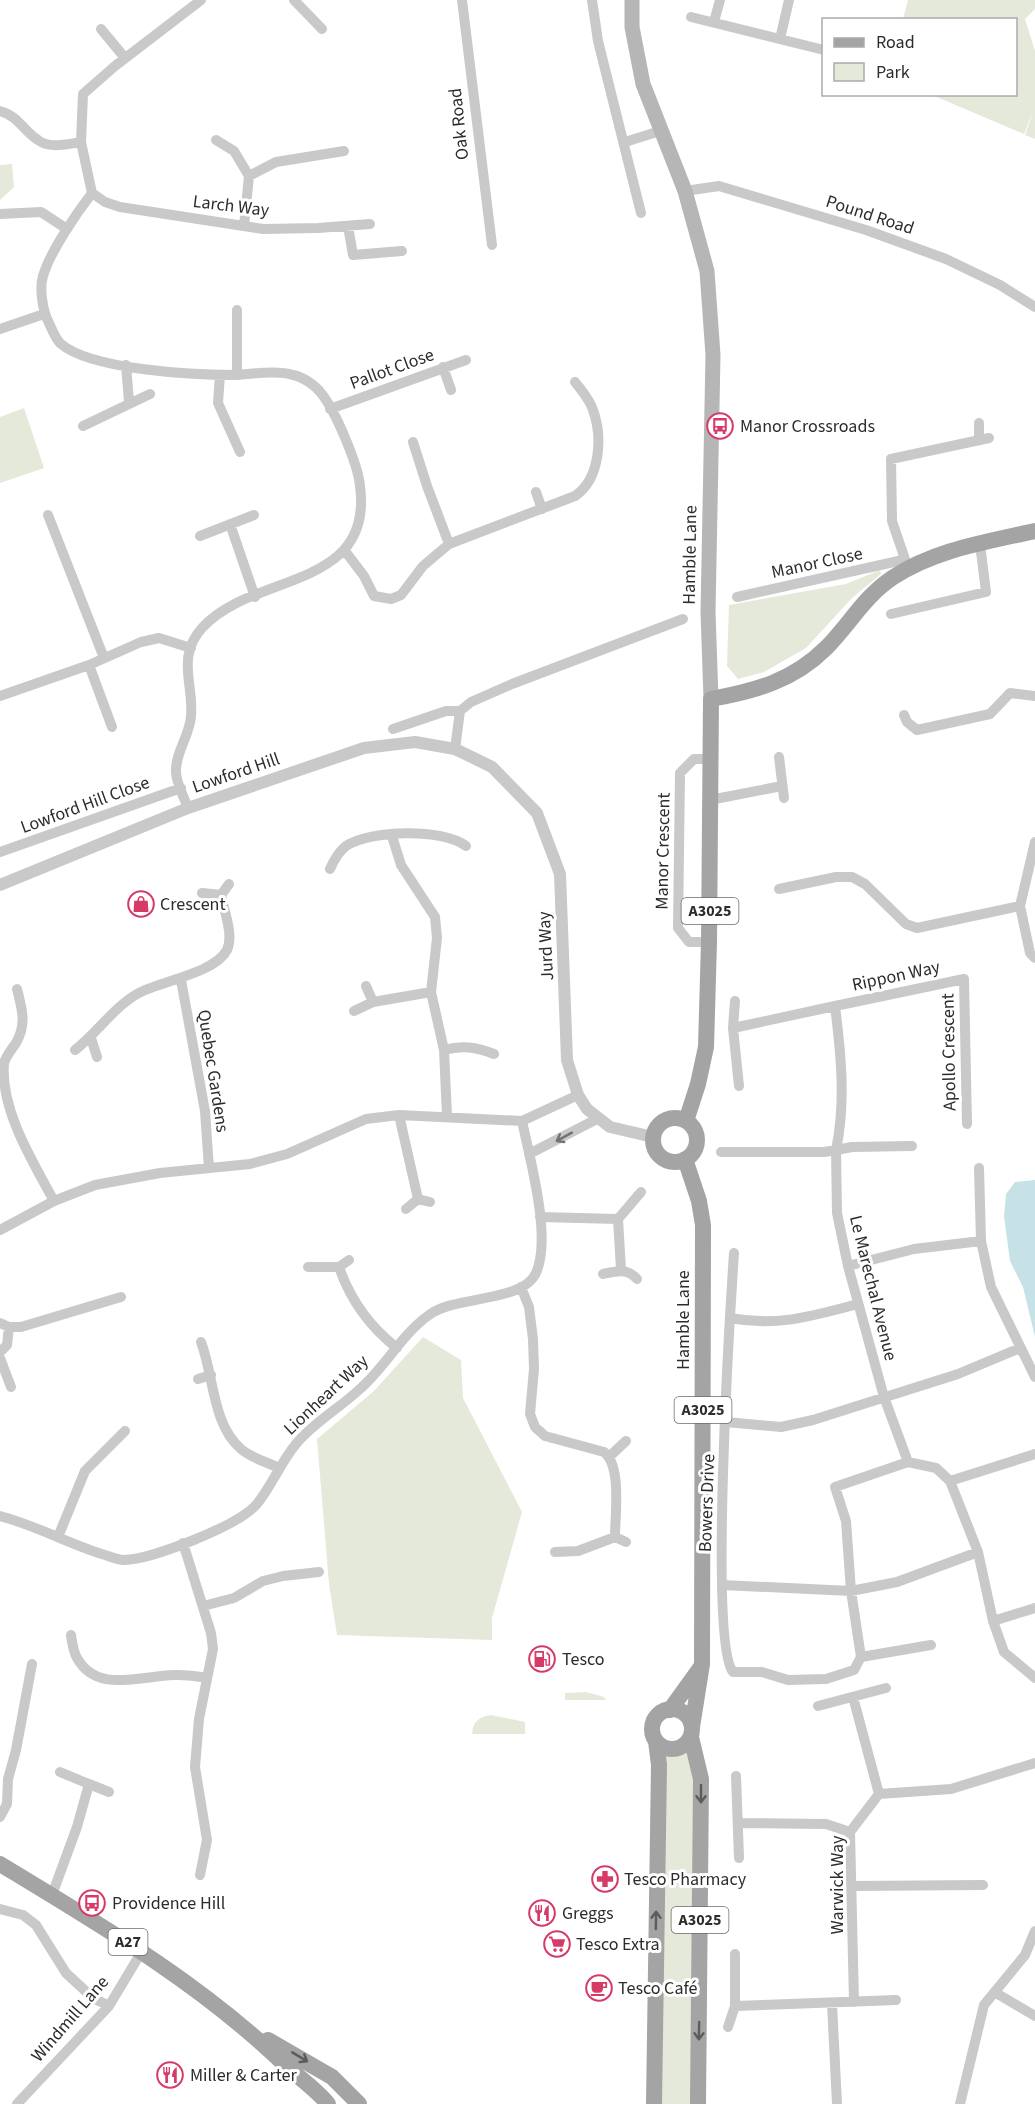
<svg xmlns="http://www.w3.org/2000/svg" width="1035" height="2104" font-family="'Source Sans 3',sans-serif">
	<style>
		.green { fill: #e5e9da }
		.water { fill: #c7e2e7 }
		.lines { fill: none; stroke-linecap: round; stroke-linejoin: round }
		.minor { stroke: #c9c9c9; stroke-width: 10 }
		.tertiary { stroke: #c9c9c9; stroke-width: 12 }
		.secondary { stroke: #b6b6b6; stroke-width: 15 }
		.primary { stroke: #a4a4a4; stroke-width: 16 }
		.oneway { stroke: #737373 }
		.oneway2 { stroke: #5c5c5c }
		.labels { text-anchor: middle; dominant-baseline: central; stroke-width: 6; stroke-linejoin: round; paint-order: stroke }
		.shield { fill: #fff; stroke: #6b6b6b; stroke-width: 1.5 }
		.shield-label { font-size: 16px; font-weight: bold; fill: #2c2c2c }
		.street-label { font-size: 18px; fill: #2c2c2c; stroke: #fff }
		.poi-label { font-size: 18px; fill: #2c2c2c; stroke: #fff; text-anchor: start }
	</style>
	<rect width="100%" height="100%" fill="#fff"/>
	<path class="green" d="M 908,0 L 1035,0 L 1035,9 L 1025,19 L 1035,51 L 1035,139 L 1025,135 L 1034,109 L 1024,134 L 932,95 L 1016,94 L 1016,20 L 903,19 Z
		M 12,164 L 14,187 L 0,200 L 0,165 Z
		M 24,408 L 44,468 L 0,483 L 0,417 Z
		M 880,570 L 881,574 L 852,598 L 806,648 L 764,672 L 738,679 L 727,666 L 729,605 L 846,584 Z
		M 423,1337 L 461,1360 L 463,1398 L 522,1512 L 492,1618 L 492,1640 L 337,1635 L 329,1584 L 317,1439 L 374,1391 Z
		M 586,1692 L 604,1697 L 606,1700 L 565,1700 L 565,1693 Z
		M 491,1715 L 525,1722 L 525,1734 L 472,1734 C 473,1721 479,1717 491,1715 Z
		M 687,1749 L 693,1772 L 692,2104 L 659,2104 L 663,1754 L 678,1753 Z"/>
	<path class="water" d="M 1035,1180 L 1035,1337 L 1023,1287 L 1010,1261 L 1004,1216 L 1006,1194 L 1015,1182 Z"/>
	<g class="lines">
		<path class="minor" d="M 294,0 L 322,29
			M 462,0 L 492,245
			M 592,0 L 598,41 L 641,213
			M 691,17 L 824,50
			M 714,22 L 720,0
			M 101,29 L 125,58
			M 780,39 L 789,0
			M 0,111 C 17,115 24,131 38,140 C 49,149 67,144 81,142
			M 216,140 L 234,151 L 249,176
			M 625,142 L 660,131
			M 685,191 L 719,186 L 866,230 L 946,259 L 1000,285 L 1035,307
			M 92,193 C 76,214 50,252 43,276 C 39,289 43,312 49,323 C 52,330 56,340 61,344 C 92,370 194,375 235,375 C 253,374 277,370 293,375 C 303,377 315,385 321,393 C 335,410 358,464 360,486 C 374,591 252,572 202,628 C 176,657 194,685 191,716 C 190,735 175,753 176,772 C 176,783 184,797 188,808
			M 92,193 L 105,202 L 120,207 L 263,229 L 318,228 L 370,224
			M 92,193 L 81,142 L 83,94 L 115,66 L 201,0
			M 0,214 L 41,212 L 67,229
			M 244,226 L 249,176 L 276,162 L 344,151
			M 348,226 L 353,255 L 402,251
			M 237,310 L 237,375
			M 0,329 L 44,314
			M 126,365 L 129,402
			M 443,367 L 451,390
			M 220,375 L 218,403 L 240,452
			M 330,409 L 466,360
			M 83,426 L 150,394
			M 979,438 L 979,423
			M 413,442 L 427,486 L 449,544
			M 536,492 L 542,509
			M 48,515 L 104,658
			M 230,524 L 255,597
			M 200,536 L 254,515
			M 345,551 L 364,576 L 374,596 L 391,599 L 401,595 L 423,566 L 449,544 L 575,496 C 600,479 603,438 593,410 C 590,400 582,391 575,382
			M 908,568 L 892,521 L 891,459 L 989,438
			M 737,597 L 903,560
			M 891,614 L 986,592 L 980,544
			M 89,665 L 112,727
			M 0,696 L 89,665 L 141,642 L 159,638 L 191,648
			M 904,715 L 907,722 L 917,730 L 990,714 L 1010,693 L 1035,696
			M 393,729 L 446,711 L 460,711
			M 455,749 L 460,711 L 471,702 L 512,684 L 683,619
			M 779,757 L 784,798
			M 710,800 L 782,786
			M 392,836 L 401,865 L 435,917 L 437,938 L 431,992 L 444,1050 L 447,1116
			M 1035,842 L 1020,906 L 1030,953 L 1035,958
			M 0,852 L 181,788
			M 330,869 C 334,860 338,852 346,846 C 371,830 442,828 466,846
			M 779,889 L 836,877 L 852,877 L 865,884 L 906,924 L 917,928 L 1020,906
			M 202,893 L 221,895
			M 709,942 L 689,942 L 678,928 L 680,773 L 694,759 L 711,759
			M 181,980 L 205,1111 L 209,1168
			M 366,986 L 373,1002
			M 17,989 C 22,1009 27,1024 16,1043 C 12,1049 6,1056 4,1063 C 0,1110 33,1162 54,1201
			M 835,1006 L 964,979 L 967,1124
			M 354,1011 L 373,1002 L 431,992
			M 733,1028 L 735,1001
			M 91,1038 L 97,1057
			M 75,1050 C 97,1033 113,1008 137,994 C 159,981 214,974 227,950 C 234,935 224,911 221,895 L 229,884
			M 444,1050 C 462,1045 476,1047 494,1054
			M 739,1086 L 733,1028 L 835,1006 C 841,1054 846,1103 836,1150 L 852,1147 L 912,1146
			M 399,1115 L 418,1199 L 406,1209
			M 721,1152 L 824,1152 L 836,1150 L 837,1213 L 848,1266 L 884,1397 L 908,1462 L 936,1468 L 950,1481 L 978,1552 L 993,1621 L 1004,1652 L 1035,1678
			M 529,1154 L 597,1119
			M 979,1168 L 981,1241 L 991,1287 L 1035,1377
			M 418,1199 L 430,1202
			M 540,1217 L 618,1219
			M 0,1230 L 54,1201 L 95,1185 L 160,1173 L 250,1164 L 287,1154 L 366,1119 L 399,1115 L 522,1121 L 578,1095
			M 734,1253 C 730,1312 709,1642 733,1672 L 762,1672 L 788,1680 L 826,1679 L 854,1670 L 861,1657 L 851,1591 L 846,1521 L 835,1487 L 908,1462
			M 848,1266 L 914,1249 L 981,1241
			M 308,1267 L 339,1267 L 349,1260
			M 339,1267 C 350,1299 370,1327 397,1348
			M 621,1270 L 618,1219 L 641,1192
			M 603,1274 C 617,1271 627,1268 637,1279
			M 521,1287 L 529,1307 L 533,1339 L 534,1369 L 530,1414 L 535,1427 L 545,1436 L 604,1452 C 622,1466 615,1515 615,1537
			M 730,1318 C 778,1327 812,1316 858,1304
			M 0,1323 L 9,1327 L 21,1327 L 121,1297
			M 201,1342 C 214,1376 212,1424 241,1449 C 251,1458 267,1462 279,1468
			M 0,1352 L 7,1345 L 9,1327
			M 0,1358 L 11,1387
			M 198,1379 L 211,1375
			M 726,1422 L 781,1427 L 813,1420 L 958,1374 L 1020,1348
			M 610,1456 L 626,1441
			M 950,1481 L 1035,1454
			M 0,1516 C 35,1525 67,1543 102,1554 C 109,1556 117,1560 124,1560 C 153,1559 237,1526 256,1505 C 272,1486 280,1463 296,1444 C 314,1422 340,1408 361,1388 C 386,1366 402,1334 429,1315 C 455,1295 522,1303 536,1273 C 552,1238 530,1159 522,1121
			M 58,1537 L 85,1471 L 125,1431
			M 183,1543 L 211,1633 L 213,1649 L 199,1719 L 195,1767 L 207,1840 L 200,1875
			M 555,1552 L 578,1551 L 615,1537 L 626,1542
			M 722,1585 L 851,1591 L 897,1582 L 978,1552
			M 203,1606 L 234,1598 L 263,1581 L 283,1576 L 319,1572
			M 993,1621 L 1035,1608
			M 71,1635 C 72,1642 73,1651 77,1658 C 95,1690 131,1679 161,1676 C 176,1674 191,1675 207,1678
			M 861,1657 L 931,1645
			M 853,1697 L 879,1794
			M 818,1706 L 886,1688
			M 736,1776 L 739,1858
			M 89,1784 L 109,1792
			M 0,1817 L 7,1804 L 8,1779 L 16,1750 L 32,1664
			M 738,1823 L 826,1824 L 850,1832
			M 852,1886 L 983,1885
			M 52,1895 L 77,1827 L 89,1784 L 60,1772
			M 0,1909 L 23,1915 L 36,1925 L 66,1973 L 93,1998 L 109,2006
			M 996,1993 L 1035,2016
			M 854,2002 L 850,1832 L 879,1794 L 951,1789 L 1035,1763
			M 832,2004 L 837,2104
			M 735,2006 L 896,2000
			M 728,2027 L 735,2006 L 735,1954
			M 17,2104 L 109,2006 L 142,1951
			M 960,2104 L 984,2005 L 1025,1955 L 1035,1931"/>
		<path class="tertiary" d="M 0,885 L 188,808 L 364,748 L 415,742 L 455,749 L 492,767 L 537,813 L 560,874 L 567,1060 L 578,1095 L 587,1109 L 610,1127 L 653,1137"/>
		<path class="secondary" d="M 632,0 L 632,27 L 643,84 L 685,191 L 707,271 L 713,355 L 708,612 L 711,699"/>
		<path class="primary" d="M653 1140a22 22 0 1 1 44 0a22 22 0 1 1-44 0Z
			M 686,1121 L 698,1084 L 706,1047 L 709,942 L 711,699 C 755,691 793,681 826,648 C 849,625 864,597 892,578 C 934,550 986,542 1035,531
			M 685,1159 L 699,1201 L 703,1225 L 702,1664 L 692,1727
			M652 1729a20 20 0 1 1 40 0a20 20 0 1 1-40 0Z
			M 670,1710 L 701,1667
			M 691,1737 L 701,1779 L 698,2104
			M 0,1864 C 99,1924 200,1983 284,2064 C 298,2077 316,2089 328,2104
			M 268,2040 L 332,2077 L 359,2104
			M 654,2104 L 659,1765 L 656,1741"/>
	</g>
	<defs><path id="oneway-shaft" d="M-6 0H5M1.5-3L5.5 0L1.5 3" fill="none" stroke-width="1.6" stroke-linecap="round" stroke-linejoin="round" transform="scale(1.5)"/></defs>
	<use class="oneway" href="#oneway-shaft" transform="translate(564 1137) rotate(151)"/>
	<g class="oneway2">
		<use href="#oneway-shaft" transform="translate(701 1794) rotate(90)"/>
		<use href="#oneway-shaft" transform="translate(656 1920) rotate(-89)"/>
		<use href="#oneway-shaft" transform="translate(699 2031) rotate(91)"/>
		<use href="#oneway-shaft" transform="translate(300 2057) rotate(31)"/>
	</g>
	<defs>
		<g id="bus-ring" transform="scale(1.35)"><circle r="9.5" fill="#fff" stroke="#d63b68" stroke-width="1.5"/><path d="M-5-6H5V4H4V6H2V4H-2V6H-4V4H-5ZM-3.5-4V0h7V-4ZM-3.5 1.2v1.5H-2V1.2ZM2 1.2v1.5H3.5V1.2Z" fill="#d63b68"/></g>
		<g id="shop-ring" transform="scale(1.35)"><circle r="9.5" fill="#fff" stroke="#d63b68" stroke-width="1.5"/><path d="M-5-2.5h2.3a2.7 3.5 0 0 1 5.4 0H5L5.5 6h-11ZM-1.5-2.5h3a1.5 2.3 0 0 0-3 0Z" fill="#d63b68"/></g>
		<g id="fuel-ring" transform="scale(1.35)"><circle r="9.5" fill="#fff" stroke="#d63b68" stroke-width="1.5"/><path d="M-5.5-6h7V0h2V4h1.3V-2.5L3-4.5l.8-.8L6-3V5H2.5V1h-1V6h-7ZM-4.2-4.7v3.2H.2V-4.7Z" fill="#d63b68"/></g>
		<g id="pharmacy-ring" transform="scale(1.35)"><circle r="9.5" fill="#fff" stroke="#d63b68" stroke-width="1.5"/><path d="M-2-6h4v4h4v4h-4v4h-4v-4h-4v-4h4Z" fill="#d63b68"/></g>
		<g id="restaurant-ring" transform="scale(1.35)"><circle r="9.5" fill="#fff" stroke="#d63b68" stroke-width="1.5"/><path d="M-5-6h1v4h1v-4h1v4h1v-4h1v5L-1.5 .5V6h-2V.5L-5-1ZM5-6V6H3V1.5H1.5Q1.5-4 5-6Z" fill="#d63b68"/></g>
		<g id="supermarket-ring" transform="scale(1.35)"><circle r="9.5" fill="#fff" stroke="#d63b68" stroke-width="1.5"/><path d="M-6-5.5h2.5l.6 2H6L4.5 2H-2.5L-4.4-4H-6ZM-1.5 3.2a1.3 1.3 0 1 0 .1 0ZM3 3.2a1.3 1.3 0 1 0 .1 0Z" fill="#d63b68"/></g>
		<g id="cafe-ring" transform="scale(1.35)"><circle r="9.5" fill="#fff" stroke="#d63b68" stroke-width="1.5"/><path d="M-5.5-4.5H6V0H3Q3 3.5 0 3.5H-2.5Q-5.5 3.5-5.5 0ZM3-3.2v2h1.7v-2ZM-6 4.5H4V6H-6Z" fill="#d63b68"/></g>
	</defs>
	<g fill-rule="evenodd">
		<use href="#bus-ring" x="720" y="426"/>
		<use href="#shop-ring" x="141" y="904"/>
		<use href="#fuel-ring" x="542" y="1659"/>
		<use href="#pharmacy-ring" x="605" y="1879"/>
		<use href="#bus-ring" x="92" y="1903"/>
		<use href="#restaurant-ring" x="542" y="1913"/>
		<use href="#supermarket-ring" x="557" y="1944"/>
		<use href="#cafe-ring" x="599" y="1988"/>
		<use href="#restaurant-ring" x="170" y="2075"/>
	</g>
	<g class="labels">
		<g class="shield">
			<rect x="681.5" y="898" width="57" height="26" rx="4.5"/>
			<rect x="674.5" y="1397" width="57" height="26" rx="4.5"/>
			<rect x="671.5" y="1907" width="57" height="26" rx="4.5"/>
			<rect x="108.5" y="1929" width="39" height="26" rx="4.5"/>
		</g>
		<g class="shield-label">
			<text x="710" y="911">A3025</text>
			<text x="703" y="1410">A3025</text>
			<text x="700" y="1920">A3025</text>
			<text x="128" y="1942">A27</text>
		</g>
		<g class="street-label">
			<text transform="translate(459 124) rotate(-96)">Oak Road</text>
			<text transform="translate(231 206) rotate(7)">Larch Way</text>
			<text transform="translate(870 215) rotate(18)">Pound Road</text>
			<text transform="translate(392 369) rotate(-20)">Pallot Close</text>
			<text transform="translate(690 555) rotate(-89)">Hamble Lane</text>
			<text transform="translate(817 563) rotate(-12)">Manor Close</text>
			<text transform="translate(236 773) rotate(-19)">Lowford Hill</text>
			<text transform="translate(85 805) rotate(-20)">Lowford Hill Close</text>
			<text transform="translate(663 851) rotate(-89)">Manor Crescent</text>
			<text transform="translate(546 946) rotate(-93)">Jurd Way</text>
			<text transform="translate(896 976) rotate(-12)">Rippon Way</text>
			<text transform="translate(949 1052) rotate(-91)">Apollo Crescent</text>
			<text transform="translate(213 1071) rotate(81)">Quebec Gardens</text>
			<text transform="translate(873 1288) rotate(76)">Le Marechal Avenue</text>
			<text transform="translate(683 1320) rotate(-90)">Hamble Lane</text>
			<text transform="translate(326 1395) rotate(-43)">Lionheart Way</text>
			<text transform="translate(707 1503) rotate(-88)">Bowers Drive</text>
			<text transform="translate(837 1885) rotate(-90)">Warwick Way</text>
			<text transform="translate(70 2019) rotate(-49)">Windmill Lane</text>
		</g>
		<g class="poi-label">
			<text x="740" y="426">Manor Crossroads</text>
			<text x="160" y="904">Crescent</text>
			<text x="562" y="1659">Tesco</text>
			<text x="624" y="1879">Tesco Pharmacy</text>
			<text x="112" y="1903">Providence Hill</text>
			<text x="562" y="1913">Greggs</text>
			<text x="576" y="1944">Tesco Extra</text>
			<text x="618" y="1988">Tesco Café</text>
			<text x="190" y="2075">Miller &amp; Carter</text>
		</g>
	</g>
	<rect x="822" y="18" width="195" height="78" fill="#ffffff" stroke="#ababab" stroke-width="1.5"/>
	<rect x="834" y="38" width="30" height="9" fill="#a4a4a4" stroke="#ababab" stroke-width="1.5"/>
	<text x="876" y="48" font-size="18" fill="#2c2c2c">Road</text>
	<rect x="834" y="63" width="30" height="18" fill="#e5e9da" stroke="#ababab" stroke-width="1.5"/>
	<text x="876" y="78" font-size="18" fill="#2c2c2c">Park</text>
</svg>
